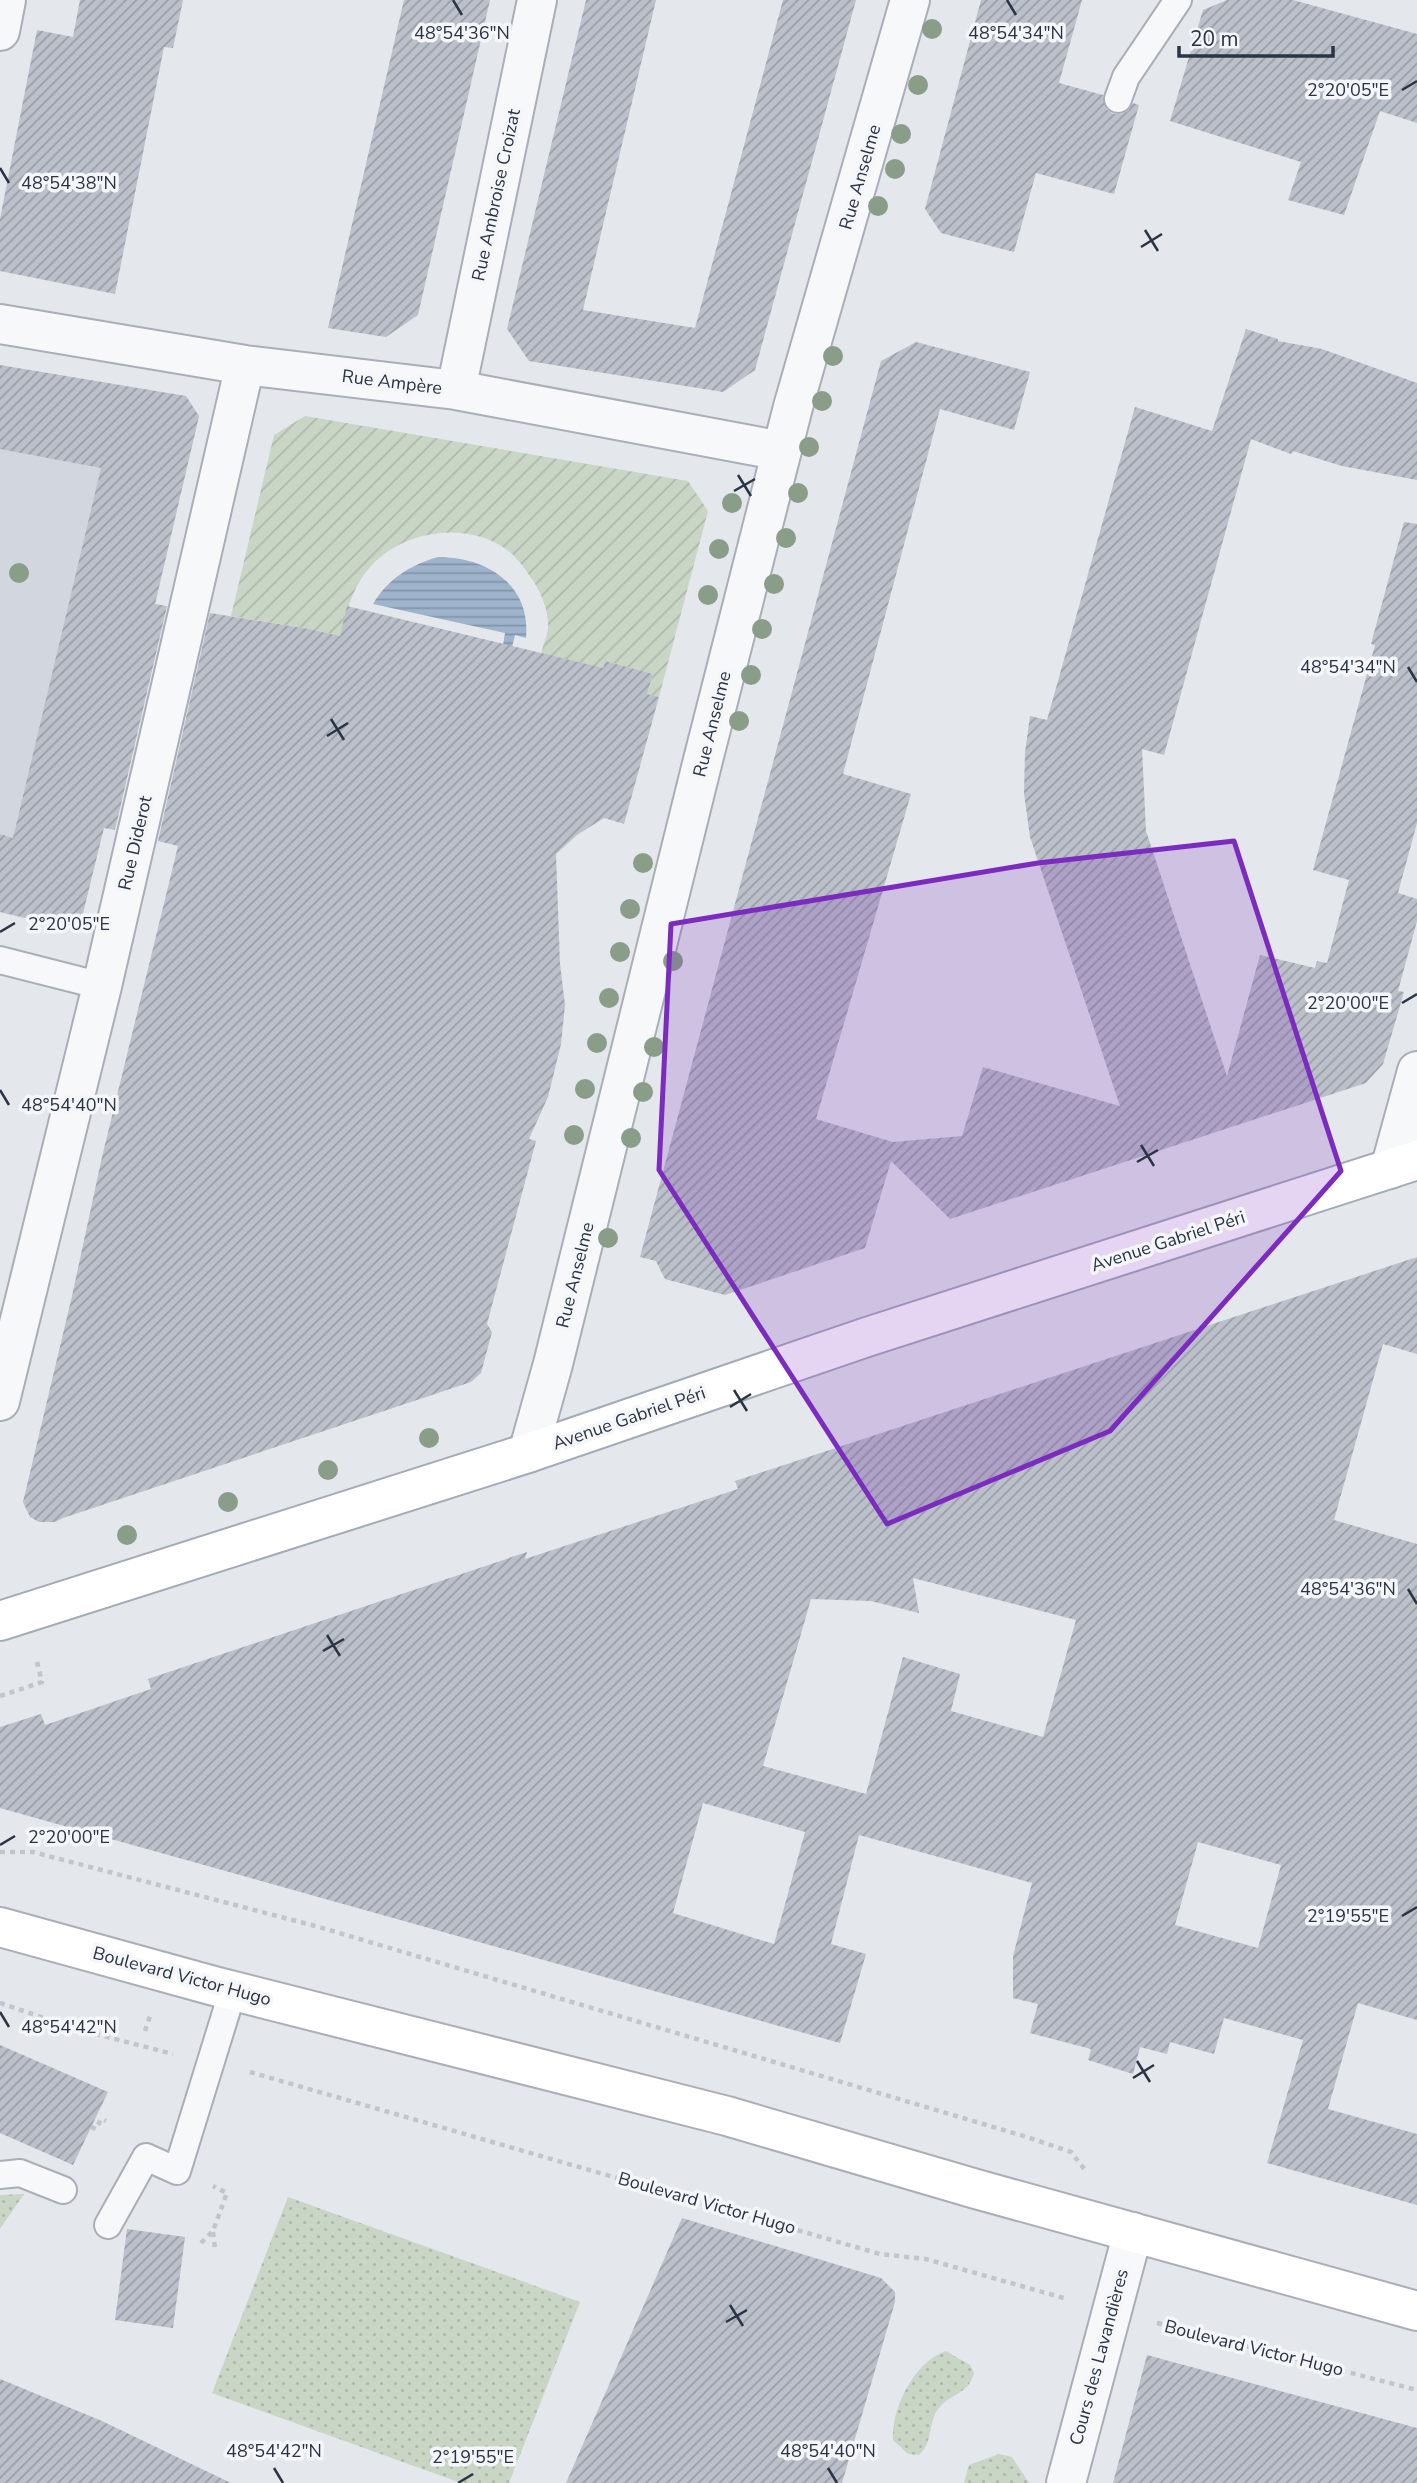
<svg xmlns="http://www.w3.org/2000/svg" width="1417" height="2483" font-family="'Nunito Sans',sans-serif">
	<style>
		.built { fill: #d2d6de }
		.grass { fill: url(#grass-dots) }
		.garden { fill: url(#garden-furrows) }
		.water { fill: url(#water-rules) }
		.building { fill: url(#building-hatch); fill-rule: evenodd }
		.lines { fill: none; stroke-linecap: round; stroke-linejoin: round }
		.lane-casing { stroke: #a9aeb7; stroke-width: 30 }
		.street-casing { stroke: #a9aeb7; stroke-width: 42 }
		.secondary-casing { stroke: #a9aeb7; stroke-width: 42 }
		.primary-casing { stroke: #a3abb8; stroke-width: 42 }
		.path { stroke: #c2c5cb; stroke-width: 4.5; stroke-dasharray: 5 5; stroke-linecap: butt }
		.lane { stroke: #f7f8fa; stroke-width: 26 }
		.street { stroke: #f7f8fa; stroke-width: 38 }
		.secondary { stroke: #fff; stroke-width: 38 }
		.primary { stroke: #fff; stroke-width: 38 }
		.tree { fill: #899d89 }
		.marked { fill: #7b2cbf; fill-opacity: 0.2; stroke: #7b2cbf; stroke-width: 5; stroke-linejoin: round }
		.ticks { fill: none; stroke: #2b3445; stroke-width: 2.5 }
		.labels { text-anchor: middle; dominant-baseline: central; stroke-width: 7; stroke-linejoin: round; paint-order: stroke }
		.street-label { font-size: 18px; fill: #2b3445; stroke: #f4f6f9 }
		.ticks-label { font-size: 18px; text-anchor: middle; fill: #2b3445; stroke: #f4f6f9; stroke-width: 7; stroke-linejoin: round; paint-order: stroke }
	</style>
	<defs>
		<pattern id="grass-dots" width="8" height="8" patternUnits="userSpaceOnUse" patternTransform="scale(1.75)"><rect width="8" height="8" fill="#c9d6c5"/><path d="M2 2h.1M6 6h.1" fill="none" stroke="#adb8ab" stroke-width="1.8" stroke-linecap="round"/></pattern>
		<pattern id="garden-furrows" width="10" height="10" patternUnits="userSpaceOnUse" patternTransform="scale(1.75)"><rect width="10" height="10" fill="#c9d6c5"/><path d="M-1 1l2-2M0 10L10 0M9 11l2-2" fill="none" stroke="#adb8ab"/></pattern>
		<pattern id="water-rules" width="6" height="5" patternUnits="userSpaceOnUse" patternTransform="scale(1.75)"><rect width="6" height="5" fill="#9fb4cc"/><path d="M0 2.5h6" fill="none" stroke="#8293a7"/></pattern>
		<pattern id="building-hatch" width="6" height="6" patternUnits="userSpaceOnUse" patternTransform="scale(1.75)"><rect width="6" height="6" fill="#bbc0ca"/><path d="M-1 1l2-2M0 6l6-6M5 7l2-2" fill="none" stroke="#989da6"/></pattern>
	</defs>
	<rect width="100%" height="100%" fill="#e4e7ec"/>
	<path class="built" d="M 0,365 L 199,416 L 83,913 L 63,927 L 0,912 Z"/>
	<path class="grass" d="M 24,2194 L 0,2229 L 0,2195 Z
		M 288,2197 L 580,2302 L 509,2483 L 461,2483 L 212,2393 Z
		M 946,2351 L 970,2365 L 974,2373 C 968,2395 952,2392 939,2408 C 927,2422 934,2442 919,2455 L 908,2454 L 893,2440 C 891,2408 915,2361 946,2351 Z
		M 999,2454 L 1012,2457 L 1029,2483 L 964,2483 L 969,2465 Z"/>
	<path class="garden" d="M 305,416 L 688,481 L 708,511 L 659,697 L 647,694 L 653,674 L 605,661 L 599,681 L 541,654 C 543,645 547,637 548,628 C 549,612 542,595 534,582 C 527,572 520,561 511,553 C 469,518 398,530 366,572 C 351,592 346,613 340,636 L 309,629 L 231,616 L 274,435 Z"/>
	<path class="water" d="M 438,557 C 486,557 531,584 526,638 L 515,635 L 512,647 L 503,645 L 505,633 L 373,604 C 388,579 410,565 438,557 Z"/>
	<path class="building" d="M 80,0 L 183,0 L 173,48 L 164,47 L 115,294 L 0,271 L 0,219 L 37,30 L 73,37 Z
		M 404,0 L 490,0 L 418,315 L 386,337 L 328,328 Z
		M 586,0 L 656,0 L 583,310 L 695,328 L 783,0 L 856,0 L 755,370 L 723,392 L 529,361 L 507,329 Z
		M 981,0 L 1082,0 L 1059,83 L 1103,95 L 1106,109 L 1113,114 L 1121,114 L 1128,111 L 1133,103 L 1139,105 L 1114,194 L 1036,173 L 1014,252 L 941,233 L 925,209 Z
		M 1227,0 L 1293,0 L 1417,34 L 1417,123 L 1380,111 L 1344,215 L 1288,200 L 1301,162 L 1170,121 L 1203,10 Z
		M 1246,329 L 1278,339 L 1278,341 L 1322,349 L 1417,383 L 1417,480 L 1342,466 L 1293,451 L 1291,454 L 1251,439 L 1164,755 L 1142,749 L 1146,831 L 1227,1076 L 1260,955 L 1315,968 L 1317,961 L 1327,963 L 1349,880 L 1313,870 L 1375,645 L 1371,644 L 1404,522 L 1417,524 L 1417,823 L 1398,893 L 1417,899 L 1417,921 L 1398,991 L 1404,992 L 1383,1064 L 1366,1083 L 950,1219 L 891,1161 L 865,1248 L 725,1295 L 665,1279 L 656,1261 L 640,1257 L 881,361 L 916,342 L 1030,372 L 1014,430 L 940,409 L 843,774 L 911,794 L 816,1119 L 893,1142 L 962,1136 L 983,1067 L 1120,1106 L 1030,837 L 1024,793 L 1025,753 L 1030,716 L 1047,720 L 1135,407 L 1212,431 Z
		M 0,365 L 186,396 L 199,416 L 155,604 L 167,606 L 115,830 L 104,828 L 83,913 L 63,927 L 0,912 L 0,834 L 13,838 L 101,468 L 0,449 Z
		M 347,606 L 603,668 L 605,661 L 653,674 L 647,694 L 659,697 L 624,824 L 604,818 L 577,835 L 556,854 L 560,964 L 565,1005 L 561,1044 L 548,1097 L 529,1139 L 536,1141 L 487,1324 L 492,1332 L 481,1373 L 471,1382 L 63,1518 L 55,1522 L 39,1522 L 30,1517 L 23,1502 L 72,1296 L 102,1157 L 178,846 L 158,841 L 210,613 L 309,629 L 340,636 Z
		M 1417,1257 L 1417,1354 L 1383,1344 L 1334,1520 L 1417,1544 L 1417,2020 L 1358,2003 L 1328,2109 L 1417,2134 L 1417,2205 L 1267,2163 L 1303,2040 L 1224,2018 L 1214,2054 L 1170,2042 L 1167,2054 L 1140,2047 L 1133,2074 L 1088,2060 L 1091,2049 L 1030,2033 L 1038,2004 L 1013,1998 L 1013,1956 L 1032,1883 L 859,1835 L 831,1944 L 866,1954 L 840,2043 L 0,1808 L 0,1727 L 41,1714 L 45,1725 L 151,1689 L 148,1679 L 527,1552 L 525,1559 L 738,1489 L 735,1481 ZM 913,1578 L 1076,1620 L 1043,1737 L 951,1711 L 960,1674 L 903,1657 L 866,1794 L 763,1766 L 811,1599 L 871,1601 L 919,1613 ZM 703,1803 L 805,1832 L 774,1944 L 673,1913 ZM 1198,1842 L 1281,1865 L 1258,1948 L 1175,1925 Z
		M 0,2045 L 108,2092 L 73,2165 L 0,2133 Z
		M 682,2218 L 881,2278 L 895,2292 L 895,2302 L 842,2483 L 566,2483 Z
		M 127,2229 L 185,2237 L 173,2328 L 115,2320 Z
		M 1147,2355 L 1417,2428 L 1417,2483 L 1113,2483 Z
		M 0,2379 L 102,2421 L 231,2483 L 0,2483 Z"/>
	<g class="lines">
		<g class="lane-casing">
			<path id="lane" d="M 1118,99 L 1126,77 L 1178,0
				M 0,960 L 102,986
				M 0,2175 L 20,2173 L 63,2190
				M 108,2225 L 146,2157 L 177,2171 L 233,1990"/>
		</g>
		<g class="street-casing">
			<path id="street" d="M 0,31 L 6,0
				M 0,324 L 245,365 L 456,390 L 782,451
				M 456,390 L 537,0
				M 1390,1169 L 1417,1071
				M 0,1401 L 102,986 L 245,365
				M 528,1453 L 553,1364 L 703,760 L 793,407 L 910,0
				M 1066,2483 L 1133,2232"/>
		</g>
		<g class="secondary-casing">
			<path id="secondary" d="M 0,1927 L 214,1986 L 727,2116 L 976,2189 L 1417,2311"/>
		</g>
		<g class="primary-casing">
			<path id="primary" d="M 0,1621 L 528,1453 L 867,1337 L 1417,1160"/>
		</g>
		<path class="path" d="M 0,1696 L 42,1682 L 36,1658
			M 0,1852 L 33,1852 L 319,1927 L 1027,2137 L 1071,2152 L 1085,2170
			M 0,2003 L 80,2030 L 173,2054
			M 145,2031 L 150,2016
			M 250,2072 L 880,2254 L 926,2259 L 1067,2299
			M 91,2127 L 96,2129 L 101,2119 L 106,2121
			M 213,2232 L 215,2249
			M 201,2243 L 213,2231 L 227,2193 L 213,2186
			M 1157,2323 L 1417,2390"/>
		<use href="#lane" class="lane"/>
		<use href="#street" class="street"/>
		<use href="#secondary" class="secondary"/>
		<use href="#primary" class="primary"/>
	</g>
	<g class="tree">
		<circle cx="932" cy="29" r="10"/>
		<circle cx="918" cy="85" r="10"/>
		<circle cx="901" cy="134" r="10"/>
		<circle cx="895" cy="169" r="10"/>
		<circle cx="878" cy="206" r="10"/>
		<circle cx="833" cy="356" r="10"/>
		<circle cx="822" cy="401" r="10"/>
		<circle cx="809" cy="447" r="10"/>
		<circle cx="798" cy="493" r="10"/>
		<circle cx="732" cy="503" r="10"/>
		<circle cx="786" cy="538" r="10"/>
		<circle cx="719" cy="549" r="10"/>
		<circle cx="19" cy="573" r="10"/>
		<circle cx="774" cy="584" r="10"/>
		<circle cx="708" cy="595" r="10"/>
		<circle cx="762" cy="629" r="10"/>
		<circle cx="751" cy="675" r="10"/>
		<circle cx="739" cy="721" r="10"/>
		<circle cx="643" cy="863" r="10"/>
		<circle cx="630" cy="909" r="10"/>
		<circle cx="620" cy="952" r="10"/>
		<circle cx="673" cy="961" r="10"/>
		<circle cx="609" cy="998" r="10"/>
		<circle cx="597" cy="1043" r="10"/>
		<circle cx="654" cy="1047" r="10"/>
		<circle cx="585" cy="1089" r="10"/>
		<circle cx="643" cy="1092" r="10"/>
		<circle cx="574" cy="1135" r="10"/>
		<circle cx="631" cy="1138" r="10"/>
		<circle cx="608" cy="1238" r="10"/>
		<circle cx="429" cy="1438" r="10"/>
		<circle cx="328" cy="1470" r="10"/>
		<circle cx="228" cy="1502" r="10"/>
		<circle cx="127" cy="1535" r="10"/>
	</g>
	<path class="marked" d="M 1234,841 L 1341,1171 L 1110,1431 L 887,1524 L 659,1170 L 671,924 L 1038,863 Z"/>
	<path class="ticks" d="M 453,0 L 462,15M 1007,0 L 1016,15M 1402,90 L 1417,81M 0,168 L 9,183M 1145,230 L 1158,251M 1141,247 L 1162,234M 738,475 L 751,496M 734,491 L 755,479M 1408,667 L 1417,682M 331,719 L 344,740M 327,736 L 348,723M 0,932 L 15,923M 1402,1003 L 1417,994M 0,1090 L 9,1105M 1141,1145 L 1154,1166M 1137,1162 L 1158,1150M 734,1390 L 747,1411M 730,1407 L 751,1394M 1408,1589 L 1417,1604M 327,1635 L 340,1656M 323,1651 L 344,1639M 0,1845 L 15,1836M 1402,1916 L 1417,1907M 0,2012 L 9,2027M 1137,2061 L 1150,2082M 1133,2078 L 1154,2065M 730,2305 L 743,2326M 726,2322 L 747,2310M 274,2468 L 283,2483M 828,2468 L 837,2483M 458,2483 L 473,2474"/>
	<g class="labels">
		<g class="street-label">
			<text transform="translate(860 177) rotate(-74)">Rue Anselme</text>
			<text transform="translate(496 195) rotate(-78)">Rue Ambroise Croizat</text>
			<text transform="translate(392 382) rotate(7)">Rue Ampère</text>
			<text transform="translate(712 724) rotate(-76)">Rue Anselme</text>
			<text transform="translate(135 843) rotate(-77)">Rue Diderot</text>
			<text transform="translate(1168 1241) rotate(-18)">Avenue Gabriel Péri</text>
			<text transform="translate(575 1275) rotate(-76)">Rue Anselme</text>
			<text transform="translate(629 1418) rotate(-19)">Avenue Gabriel Péri</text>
			<text transform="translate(182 1976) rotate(15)">Boulevard Victor Hugo</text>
			<text transform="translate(707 2203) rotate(16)">Boulevard Victor Hugo</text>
			<text transform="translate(1254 2348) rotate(14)">Boulevard Victor Hugo</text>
			<text transform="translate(1099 2357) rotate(-75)">Cours des Lavandières</text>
		</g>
	</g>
	<g class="ticks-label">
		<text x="462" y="39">48°54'36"N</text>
		<text x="1016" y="39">48°54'34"N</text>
		<text x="1348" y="96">2°20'05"E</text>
		<text x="69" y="189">48°54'38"N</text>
		<text x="1348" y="673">48°54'34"N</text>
		<text x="69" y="930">2°20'05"E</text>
		<text x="1348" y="1009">2°20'00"E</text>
		<text x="69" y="1111">48°54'40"N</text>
		<text x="1348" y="1595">48°54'36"N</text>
		<text x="69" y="1843">2°20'00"E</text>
		<text x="1348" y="1922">2°19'55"E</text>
		<text x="69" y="2033">48°54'42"N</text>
		<text x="274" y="2457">48°54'42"N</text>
		<text x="828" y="2457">48°54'40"N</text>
		<text x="473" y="2463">2°19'55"E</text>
	</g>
	<path d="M1179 46v10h154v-10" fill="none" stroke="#2b3445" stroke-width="3.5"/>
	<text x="1190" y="46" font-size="21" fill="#2b3445" stroke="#f4f6f9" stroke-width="5" paint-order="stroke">20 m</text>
</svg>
